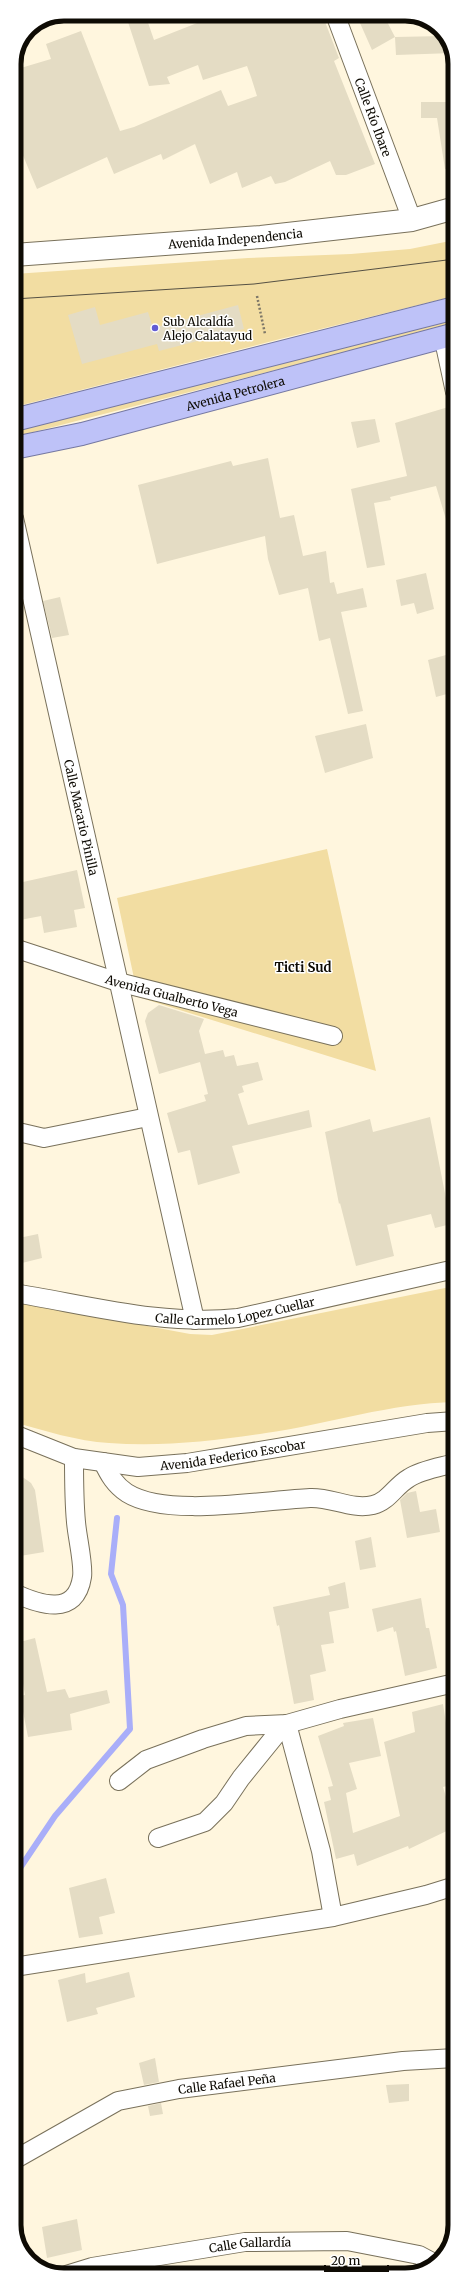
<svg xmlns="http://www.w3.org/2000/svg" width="469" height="2289" font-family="Merriweather,serif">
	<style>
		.green { fill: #f2dda2 }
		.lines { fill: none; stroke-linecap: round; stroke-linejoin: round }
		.stream { stroke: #a9aef9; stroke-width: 6 }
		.building { fill: #e4dcc4 }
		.minor-casing { stroke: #79715b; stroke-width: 20 }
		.tertiary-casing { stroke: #79715b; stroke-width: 24 }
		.trunk-casing { stroke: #7578a1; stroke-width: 24 }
		.path { stroke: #7d7768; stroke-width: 2.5; stroke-dasharray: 2 2; stroke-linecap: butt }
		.minor { stroke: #fff; stroke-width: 18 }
		.tertiary { stroke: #fff; stroke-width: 22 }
		.trunk { stroke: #bec2f8; stroke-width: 22 }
		.tram { stroke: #555044; stroke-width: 1 }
		.poi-dot { fill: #625cd4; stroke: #fff; stroke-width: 1.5 }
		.labels { text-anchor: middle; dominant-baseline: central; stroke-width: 3; stroke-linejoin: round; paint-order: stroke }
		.street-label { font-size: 12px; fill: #0e0b04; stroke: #fff }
		.poi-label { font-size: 12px; fill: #0e0b04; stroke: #fff; text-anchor: start }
		.neighbourhood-label { font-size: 13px; font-weight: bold; fill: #0e0b04; stroke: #fff }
		.rim { fill: none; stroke: #0e0b04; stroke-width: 5 }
	</style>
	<rect width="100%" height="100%" fill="#fff6de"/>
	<path class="green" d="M 455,240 L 455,296 L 280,339 L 14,407 L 14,274 L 248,258 L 351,254 L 410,249 Z
		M 455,317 L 455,324 L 14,437 L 14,429 Z
		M 327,849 L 376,1071 L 138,997 L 117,898 Z
		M 455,1286 L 455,1402 C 391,1403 329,1424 266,1433 C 215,1441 161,1447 109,1443 C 77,1441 45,1431 14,1422 L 14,1301 L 190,1334 L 212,1335 Z"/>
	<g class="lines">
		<path class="stream" d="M 14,1877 L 55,1816 L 130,1729 L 123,1605 L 111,1574 L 117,1518"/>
	</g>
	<path class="building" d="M 145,14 L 154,40 L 220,14 L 322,14 L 339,58 L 334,61 L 375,164 L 346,175 L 336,175 L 330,161 L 285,182 L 275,184 L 271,176 L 242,188 L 237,172 L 210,184 L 195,144 L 163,160 L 161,154 L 114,174 L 107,157 L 37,189 L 14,134 L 14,70 L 51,59 L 46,44 L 81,31 L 120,131 L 134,127 L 221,90 L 228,106 L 257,96 L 251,77 L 253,76 L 251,77 L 247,66 L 203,80 L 198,65 L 167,77 L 170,84 L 149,86 L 126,16 Z
		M 356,14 L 383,14 L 395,37 L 372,50 Z
		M 444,36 L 453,53 L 396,55 L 395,37 Z
		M 421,102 L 455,102 L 455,168 L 445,169 L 437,118 L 421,118 Z
		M 238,305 L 244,329 L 159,351 L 157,344 L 82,364 L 68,315 L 95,307 L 100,325 L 148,312 L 153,328 Z
		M 455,405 L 455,532 L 450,533 L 436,486 L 390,497 L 391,500 L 374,503 L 385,565 L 367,568 L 351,489 L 407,476 L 395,423 Z
		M 375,419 L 380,442 L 357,448 L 351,422 Z
		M 268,458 L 280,518 L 294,515 L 303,556 L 326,551 L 330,583 L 334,582 L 337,594 L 363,588 L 367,607 L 341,612 L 363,711 L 348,714 L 330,638 L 319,641 L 308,588 L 279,595 L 268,559 L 265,536 L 157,564 L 138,485 L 231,461 L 233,466 Z
		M 426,573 L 434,609 L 417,614 L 414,603 L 401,606 L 396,580 Z
		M 60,597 L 69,635 L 52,638 L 43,601 Z
		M 446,655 L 454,692 L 436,697 L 428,660 Z
		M 366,724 L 373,758 L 325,773 L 315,736 Z
		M 77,870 L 85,908 L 74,910 L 77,927 L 44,933 L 41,916 L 20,920 L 14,884 Z
		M 159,1005 L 204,1019 L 199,1031 L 205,1054 L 223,1050 L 225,1057 L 234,1055 L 237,1066 L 258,1062 L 263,1080 L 242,1086 L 244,1092 L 238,1094 L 248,1125 L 309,1110 L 312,1127 L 232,1146 L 240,1173 L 198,1185 L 190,1150 L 178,1153 L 167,1113 L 206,1101 L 204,1095 L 208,1094 L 200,1062 L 159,1074 L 145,1021 L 148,1013 Z
		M 430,1117 L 451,1224 L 435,1228 L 431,1214 L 387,1225 L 394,1256 L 356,1266 L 340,1203 L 339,1204 L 325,1132 L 370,1119 L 373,1132 Z
		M 38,1234 L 42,1258 L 14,1265 L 14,1239 Z
		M 14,1471 L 31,1483 L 35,1490 L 44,1552 L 14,1557 Z
		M 416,1491 L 420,1512 L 436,1509 L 440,1532 L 407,1538 L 400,1500 L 407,1493 Z
		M 371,1537 L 376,1567 L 360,1570 L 355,1541 Z
		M 345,1582 L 349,1608 L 329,1612 L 334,1643 L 321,1645 L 326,1671 L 310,1675 L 314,1700 L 294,1704 L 279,1625 L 277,1626 L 273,1607 L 330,1595 L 328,1587 Z
		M 421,1598 L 426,1628 L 429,1628 L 437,1668 L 405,1676 L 396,1631 L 394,1632 L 393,1627 L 377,1632 L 372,1609 Z
		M 35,1638 L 47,1692 L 65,1689 L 69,1698 L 107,1690 L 110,1703 L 70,1714 L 72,1730 L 28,1737 L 20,1696 L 25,1695 L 16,1643 Z
		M 443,1704 L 448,1736 L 452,1735 L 455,1744 L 455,1784 L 443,1787 L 455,1827 L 409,1849 L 408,1846 L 357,1866 L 354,1854 L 336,1859 L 324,1802 L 331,1800 L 328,1787 L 333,1786 L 318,1736 L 344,1726 L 343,1723 L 373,1718 L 381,1756 L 349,1763 L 357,1789 L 346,1793 L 353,1833 L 400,1816 L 384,1742 L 415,1732 L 412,1712 Z
		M 106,1878 L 115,1913 L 99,1917 L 103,1934 L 79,1938 L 69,1888 Z
		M 129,1972 L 135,1997 L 96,2008 L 98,2014 L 67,2022 L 58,1980 L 85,1973 L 86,1983 Z
		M 155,2058 L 159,2082 L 144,2085 L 139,2063 Z
		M 409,2084 L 409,2101 L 389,2103 L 386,2085 Z
		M 161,2103 L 163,2114 L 150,2116 L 148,2106 Z
		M 77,2219 L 82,2250 L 47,2258 L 42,2227 Z"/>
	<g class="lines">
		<g class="minor-casing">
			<g id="minor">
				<path id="s1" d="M 335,14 L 412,220"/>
				<path d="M 443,336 L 455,392"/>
				<path id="s2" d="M 14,518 L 195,1320"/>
				<path id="s3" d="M 14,948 L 118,982 L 333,1036"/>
				<path d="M 14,1131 L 44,1138 L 148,1117"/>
				<path id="s4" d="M 14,1293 C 88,1305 163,1326 238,1318 L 455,1269"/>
				<path id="s5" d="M 14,1434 L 74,1458 L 138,1467 L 187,1463 L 427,1423 L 455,1421"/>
				<path d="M 103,1462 C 109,1475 115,1485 127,1493 C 167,1518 264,1500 310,1498 C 332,1497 351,1510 373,1505 C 389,1501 395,1486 409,1478 C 421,1470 441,1467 455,1463"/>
				<path d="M 14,1593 C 40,1605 76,1617 82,1577 C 84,1565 77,1536 76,1522 C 74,1501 74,1479 74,1458"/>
				<path d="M 287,1724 L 321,1851 L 333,1917"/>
				<path d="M 119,1781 L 146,1760 L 203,1739 L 246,1726 L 287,1724 L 340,1709 L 455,1683"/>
				<path d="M 158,1838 L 205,1822 L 224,1803 L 241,1778 L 275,1736 L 287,1724"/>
				<path d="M 14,1967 L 333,1917 L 426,1895 L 455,1886"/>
				<path id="s6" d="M 14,2160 L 118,2101 L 179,2089 L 403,2061 L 455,2058"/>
				<path id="s7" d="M 66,2275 L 92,2267 L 245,2242 L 347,2241 L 419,2255 L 434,2263"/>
			</g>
		</g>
		<g class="tertiary-casing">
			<g id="tertiary">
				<path id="s8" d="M 14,255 L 261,237 L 412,220 L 455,208"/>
			</g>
		</g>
		<g class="trunk-casing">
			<g id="trunk">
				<path d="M 14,420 L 455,308"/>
				<path id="s9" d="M 14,448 L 82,434 L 455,334"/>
			</g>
		</g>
		<path class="path" d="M 257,296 L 265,334"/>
		<use href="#minor" class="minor"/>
		<use href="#tertiary" class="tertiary"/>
		<use href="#trunk" class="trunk"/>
		<path class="tram" d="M 14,299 L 254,284 L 455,259"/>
	</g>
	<circle class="poi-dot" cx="155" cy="328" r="4"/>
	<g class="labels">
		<g class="street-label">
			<text stroke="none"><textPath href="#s1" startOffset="110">Calle Río Ibare</textPath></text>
			<text stroke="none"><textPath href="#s8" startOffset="222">Avenida Independencia</textPath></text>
			<text stroke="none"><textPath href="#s9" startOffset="228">Avenida Petrolera</textPath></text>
			<text stroke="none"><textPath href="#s2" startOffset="307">Calle Macario Pinilla</textPath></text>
			<text stroke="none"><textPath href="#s3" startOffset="165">Avenida Gualberto Vega</textPath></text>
			<text stroke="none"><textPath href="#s4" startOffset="224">Calle Carmelo Lopez Cuellar</textPath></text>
			<text stroke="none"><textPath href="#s5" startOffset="225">Avenida Federico Escobar</textPath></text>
			<text stroke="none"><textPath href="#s6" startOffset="230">Calle Rafael Peña</textPath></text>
			<text stroke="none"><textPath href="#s7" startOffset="187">Calle Gallardía</textPath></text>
		</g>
		<g class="poi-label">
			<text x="163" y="321">Sub Alcaldía<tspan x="163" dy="14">Alejo Calatayud</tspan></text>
		</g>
		<g class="neighbourhood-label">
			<text x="303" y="967">Ticti Sud</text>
		</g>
	</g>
	<path d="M0 0H469V2289H0ZM64 21H405A43 43 0 0 1 448 64V2225A43 43 0 0 1 405 2268H64A43 43 0 0 1 21 2225V64A43 43 0 0 1 64 21Z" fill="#fff" fill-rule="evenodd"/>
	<path class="rim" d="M64 21H405A43 43 0 0 1 448 64V2225A43 43 0 0 1 405 2268H64A43 43 0 0 1 21 2225V64A43 43 0 0 1 64 21Z"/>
	<path d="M325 2265v6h63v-6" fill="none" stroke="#0e0b04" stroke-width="2"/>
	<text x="331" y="2265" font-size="12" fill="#0e0b04" stroke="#ffffff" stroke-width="3" paint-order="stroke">20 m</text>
</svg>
